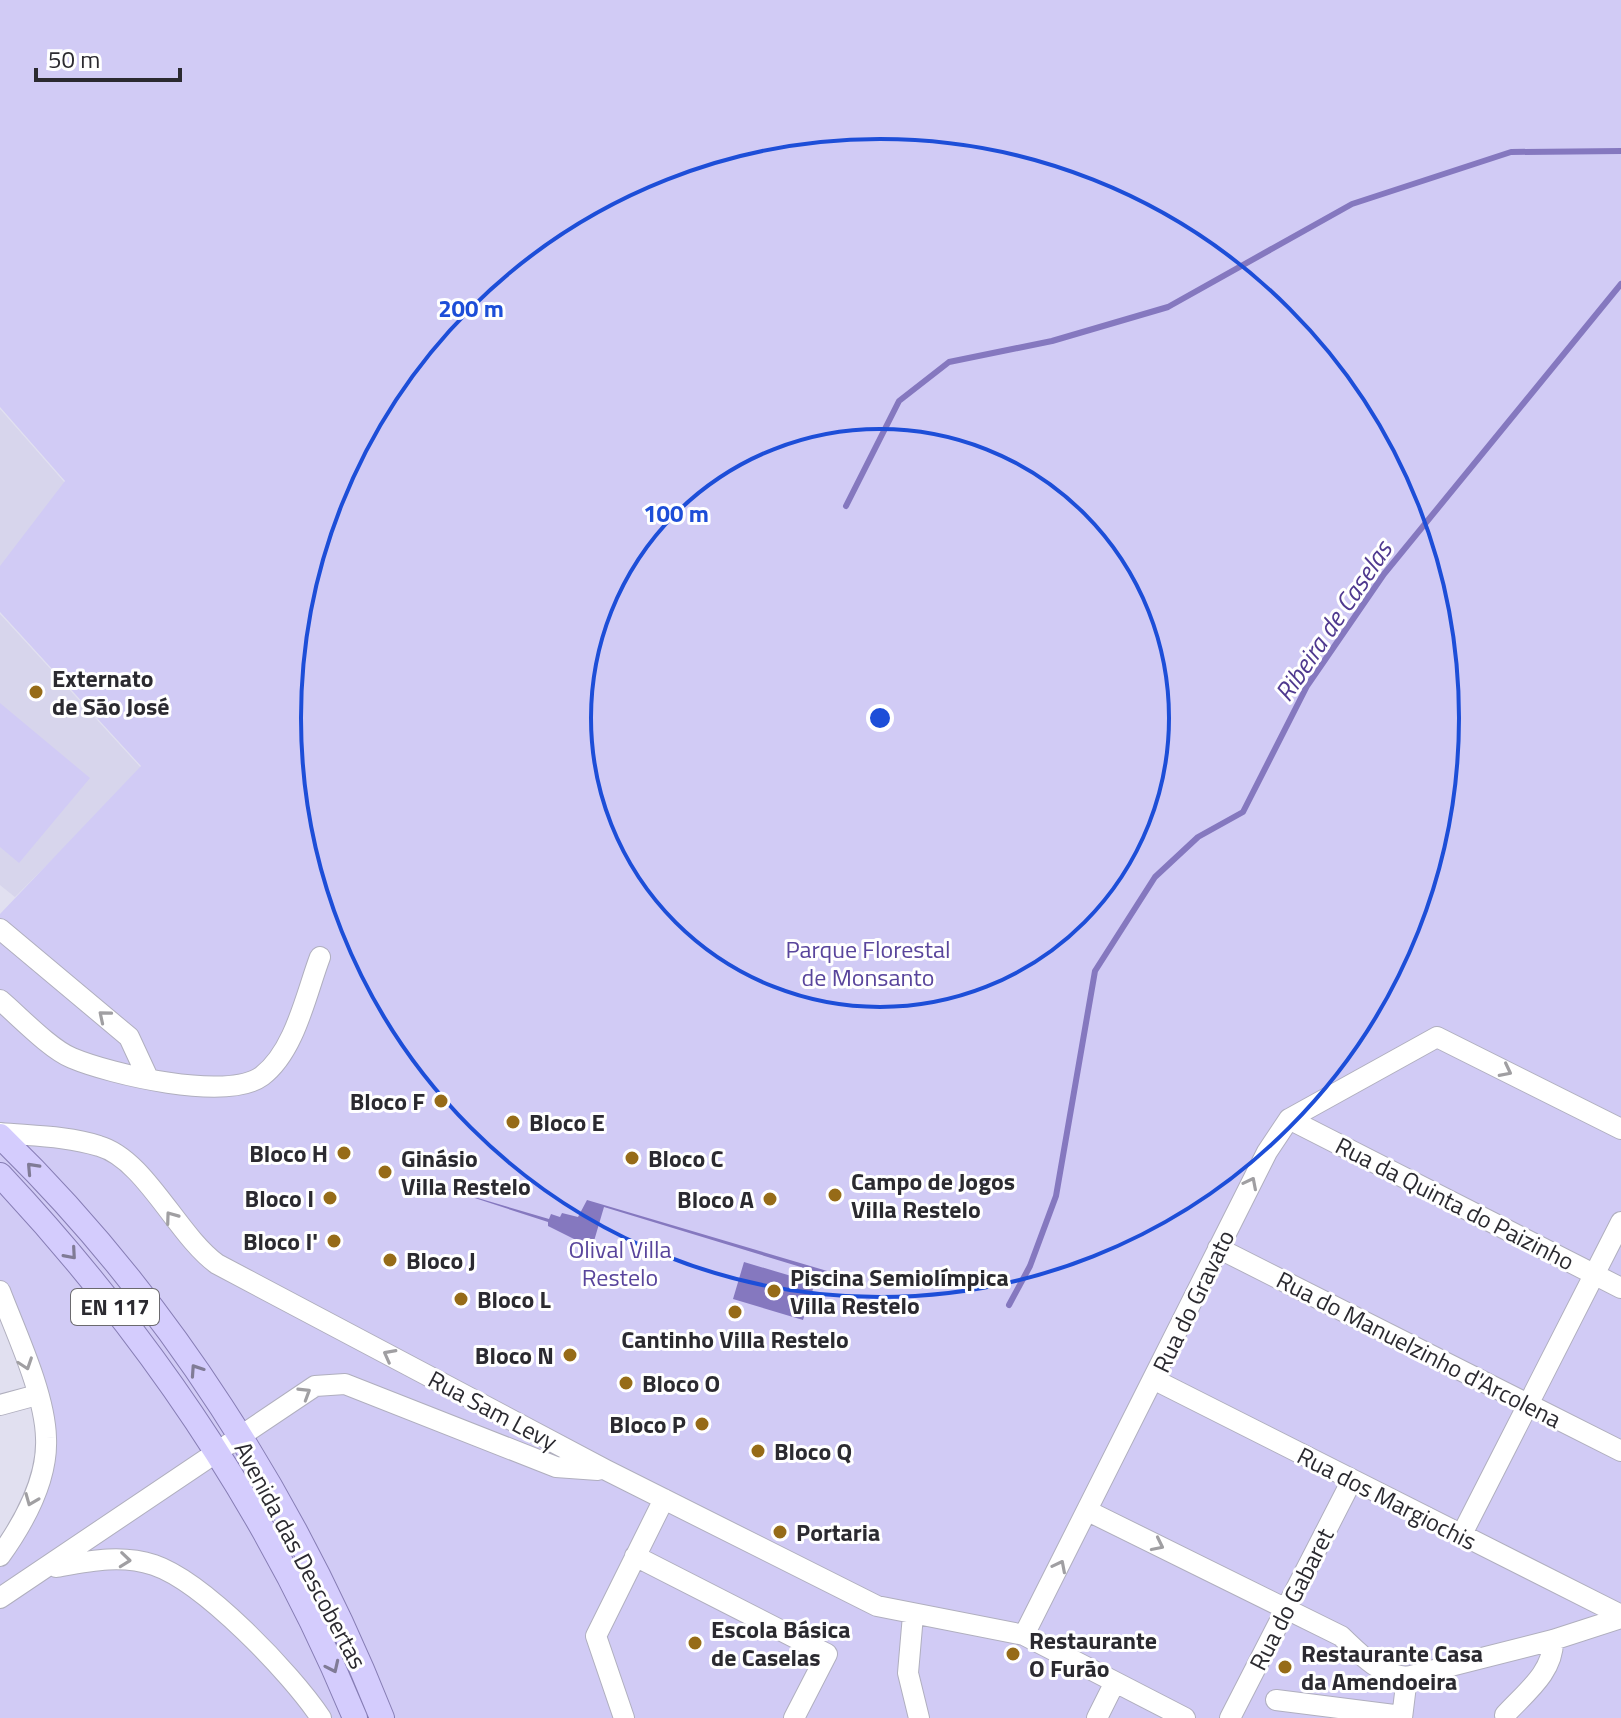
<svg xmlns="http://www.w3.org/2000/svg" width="1621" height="1718" font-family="'Titillium Web',sans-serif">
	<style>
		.built { fill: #d7d5ec }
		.green { fill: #d1cbf5 }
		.water { fill: #8578bf }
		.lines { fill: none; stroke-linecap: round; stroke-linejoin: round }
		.stream { stroke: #8578bf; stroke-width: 6 }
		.minor-casing { stroke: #b0afbe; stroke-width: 22 }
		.major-casing { stroke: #867db4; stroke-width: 26 }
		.minor { stroke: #fff; stroke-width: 20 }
		.major { stroke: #d4ccfd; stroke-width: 24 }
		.oneway { stroke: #a09fa2 }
		.oneway2 { stroke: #807b96 }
		.ring { fill: none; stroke: #1d4ed8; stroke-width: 4 }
		.poi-dot { fill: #966b18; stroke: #fff; stroke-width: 3 }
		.labels { text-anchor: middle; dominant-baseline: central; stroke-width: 6; stroke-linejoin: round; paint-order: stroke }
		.shield { fill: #fff; stroke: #6b6a6e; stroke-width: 2 }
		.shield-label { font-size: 22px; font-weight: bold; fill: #2b2a30 }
		.poi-label { font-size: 24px; font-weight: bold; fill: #2b2a30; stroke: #fff; text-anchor: start }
		.park-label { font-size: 24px; fill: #59459c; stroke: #fff }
		.street-label { font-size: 24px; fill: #2b2a30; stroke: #fff }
		.water-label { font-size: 26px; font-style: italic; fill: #4f398f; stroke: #fff }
		.centre { fill: #1d4ed8; stroke: #fff; stroke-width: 4 }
		.ring-label { font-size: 24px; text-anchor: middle; font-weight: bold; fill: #1d4ed8; stroke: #fff; stroke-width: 6; stroke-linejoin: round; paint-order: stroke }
	</style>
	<rect width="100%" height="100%" fill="#e1e0f0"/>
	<path class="built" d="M 0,409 L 65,483 L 0,570 Z
		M 0,614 L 142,769 L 15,897 L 0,885 Z"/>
	<path class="green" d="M 0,0 L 1621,0 L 1621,1718 L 0,1718 L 0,1559 L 23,1526 L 43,1419 L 0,1301 L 0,914 L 141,766 L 0,612 L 0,566 L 65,481 L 0,407 Z
		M 0,703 L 90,778 L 19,863 L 0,847 Z"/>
	<path class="water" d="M 444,1188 L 549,1219 L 551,1214 L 560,1217 L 562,1213 L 578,1217 L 587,1200 L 834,1273 L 831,1284 L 825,1283 L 827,1275 L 604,1207 L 594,1241 L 576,1240 L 548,1226 L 548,1222 Z
		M 744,1262 L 815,1283 L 803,1320 L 733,1299 Z"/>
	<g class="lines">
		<path class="stream" d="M 846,506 L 899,401 L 949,362 L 1052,341 L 1168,307 L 1352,204 L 1511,152 L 1621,151
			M 1009,1305 L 1030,1266 L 1056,1196 L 1095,971 L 1155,877 L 1198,837 L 1243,812 L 1307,686 L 1384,574 L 1621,284"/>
		<g class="minor-casing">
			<path id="minor" d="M 0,929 L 129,1037 L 148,1078
				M 0,1000 C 19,1016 50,1049 72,1058 C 110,1074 227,1102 262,1076 C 295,1051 306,994 320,957
				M 1289,1119 L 1621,1288
				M 0,1133 C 32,1136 68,1136 99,1146 C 145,1159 177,1235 217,1264 L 606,1470 L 877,1606 L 1024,1635 L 1185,1718
				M 1218,1248 L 1621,1451
				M 0,1291 C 16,1333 45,1394 46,1438 C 48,1479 23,1524 0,1556
				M 1155,1380 L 1621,1615
				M 0,1405 L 37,1395
				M 1088,1511 L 1341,1636 C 1361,1655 1378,1674 1407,1677 L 1553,1640 L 1621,1618
				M 1461,1536 L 1621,1222
				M 635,1556 L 827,1654 L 794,1718
				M 56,1567 C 89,1561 121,1554 154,1565 C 204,1582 291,1673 321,1718
				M 0,1598 L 315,1386 L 345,1384 L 556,1467 L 598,1470
				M 913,1615 L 908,1673 L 919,1718
				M 1024,1635 L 1267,1152 L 1289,1119 L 1437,1037 L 1621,1129
				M 1276,1700 L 1402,1716
				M 1505,1715 C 1525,1693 1554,1672 1553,1640
				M 624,1718 L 596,1636 L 664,1499
				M 1097,1718 L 1115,1682
				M 1230,1718 L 1352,1480
				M 1402,1718 L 1407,1677"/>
		</g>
		<g class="major-casing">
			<path id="major" d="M 0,1136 C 166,1297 297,1503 382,1718
				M 0,1175 C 149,1334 272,1516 355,1718"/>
		</g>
		<use href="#minor" class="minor"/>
		<use href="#major" class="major"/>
	</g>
	<defs><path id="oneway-chevron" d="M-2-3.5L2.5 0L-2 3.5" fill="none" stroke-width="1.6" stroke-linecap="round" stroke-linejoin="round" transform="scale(2)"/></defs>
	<g class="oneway">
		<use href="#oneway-chevron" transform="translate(104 1016) rotate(-140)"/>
		<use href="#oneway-chevron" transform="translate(1506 1071) rotate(27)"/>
		<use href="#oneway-chevron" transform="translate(1251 1183) rotate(-63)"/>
		<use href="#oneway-chevron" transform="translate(171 1217) rotate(-126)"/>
		<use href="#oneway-chevron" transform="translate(389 1355) rotate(-152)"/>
		<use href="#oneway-chevron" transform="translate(26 1364) rotate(71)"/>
		<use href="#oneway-chevron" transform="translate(305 1393) rotate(-32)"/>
		<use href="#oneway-chevron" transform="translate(31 1500) rotate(112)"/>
		<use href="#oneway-chevron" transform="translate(1158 1545) rotate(26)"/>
		<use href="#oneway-chevron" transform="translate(125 1560) rotate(6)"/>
		<use href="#oneway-chevron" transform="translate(1060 1566) rotate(-63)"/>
	</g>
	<g class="oneway2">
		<use href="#oneway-chevron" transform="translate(32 1168) rotate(-133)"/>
		<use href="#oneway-chevron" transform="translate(71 1254) rotate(49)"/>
		<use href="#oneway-chevron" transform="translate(196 1370) rotate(-124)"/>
		<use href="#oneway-chevron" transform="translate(333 1667) rotate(65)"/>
	</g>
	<g class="ring">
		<circle cx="880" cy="718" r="289"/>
		<circle cx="880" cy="718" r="579"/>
	</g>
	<g class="poi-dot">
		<circle cx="36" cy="692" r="8"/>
		<circle cx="441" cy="1101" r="8"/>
		<circle cx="513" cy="1122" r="8"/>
		<circle cx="344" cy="1153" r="8"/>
		<circle cx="632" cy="1158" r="8"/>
		<circle cx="385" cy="1172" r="8"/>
		<circle cx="835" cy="1195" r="8"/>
		<circle cx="330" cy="1198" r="8"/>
		<circle cx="770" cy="1199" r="8"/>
		<circle cx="334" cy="1241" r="8"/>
		<circle cx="390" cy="1260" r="8"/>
		<circle cx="774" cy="1291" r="8"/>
		<circle cx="461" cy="1299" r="8"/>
		<circle cx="735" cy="1312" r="8"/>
		<circle cx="570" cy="1355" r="8"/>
		<circle cx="626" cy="1383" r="8"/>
		<circle cx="702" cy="1424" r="8"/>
		<circle cx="758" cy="1451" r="8"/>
		<circle cx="780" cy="1532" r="8"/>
		<circle cx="695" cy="1643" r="8"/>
		<circle cx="1013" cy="1654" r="8"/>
		<circle cx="1285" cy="1667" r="8"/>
	</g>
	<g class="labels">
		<rect class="shield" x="71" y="1289" width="88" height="36" rx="6"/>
		<g class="shield-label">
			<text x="115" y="1307">EN 117</text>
		</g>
		<g class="poi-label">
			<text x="52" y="678">Externato<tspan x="52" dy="28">de São José</tspan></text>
			<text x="425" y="1101" text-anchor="end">Bloco F</text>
			<text x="529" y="1122">Bloco E</text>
			<text x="328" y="1153" text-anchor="end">Bloco H</text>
			<text x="401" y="1158">Ginásio<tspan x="401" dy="28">Villa Restelo</tspan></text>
			<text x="648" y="1158">Bloco C</text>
			<text x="851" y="1181">Campo de Jogos<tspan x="851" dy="28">Villa Restelo</tspan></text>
			<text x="314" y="1198" text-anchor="end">Bloco I</text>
			<text x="754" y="1199" text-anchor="end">Bloco A</text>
			<text x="318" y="1241" text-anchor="end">Bloco I'</text>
			<text x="406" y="1260">Bloco J</text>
			<text x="790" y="1277">Piscina Semiolímpica<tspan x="790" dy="28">Villa Restelo</tspan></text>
			<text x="477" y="1299">Bloco L</text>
			<text x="735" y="1339" text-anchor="middle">Cantinho Villa Restelo</text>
			<text x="554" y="1355" text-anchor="end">Bloco N</text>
			<text x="642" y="1383">Bloco O</text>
			<text x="686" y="1424" text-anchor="end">Bloco P</text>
			<text x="774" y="1451">Bloco Q</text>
			<text x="796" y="1532">Portaria</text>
			<text x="711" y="1629">Escola Básica<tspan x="711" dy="28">de Caselas</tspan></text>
			<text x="1029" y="1640">Restaurante<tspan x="1029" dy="28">O Furão</tspan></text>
			<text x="1301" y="1653">Restaurante Casa<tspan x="1301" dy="28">da Amendoeira</tspan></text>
		</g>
		<g class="park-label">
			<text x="868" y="949">Parque Florestal<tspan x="868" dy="28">de Monsanto</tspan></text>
			<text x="620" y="1249">Olival Villa<tspan x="620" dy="28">Restelo</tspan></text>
		</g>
		<g class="street-label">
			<text transform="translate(1455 1203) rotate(27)">Rua da Quinta do Paizinho</text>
			<text transform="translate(1193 1301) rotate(-64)">Rua do Gravato</text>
			<text transform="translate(1419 1349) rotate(27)">Rua do Manuelzinho d'Arcolena</text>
			<text transform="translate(493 1410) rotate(28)">Rua Sam Levy</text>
			<text transform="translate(1387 1498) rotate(27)">Rua dos Margiochis</text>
			<text transform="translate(301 1555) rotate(62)">Avenida das Descobertas</text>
			<text transform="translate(1291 1599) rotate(-63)">Rua do Gabaret</text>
		</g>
		<g class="water-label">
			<text transform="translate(1333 621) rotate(-56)">Ribeira de Caselas</text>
		</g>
	</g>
	<circle cx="880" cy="718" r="12" class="centre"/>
	<g class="ring-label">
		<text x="471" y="317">200 m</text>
		<text x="676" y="522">100 m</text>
	</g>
	<path d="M36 68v12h144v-12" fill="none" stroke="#2b2a30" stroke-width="4"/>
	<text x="48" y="68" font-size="24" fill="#2b2a30" stroke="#ffffff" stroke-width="6" paint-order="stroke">50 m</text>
</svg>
